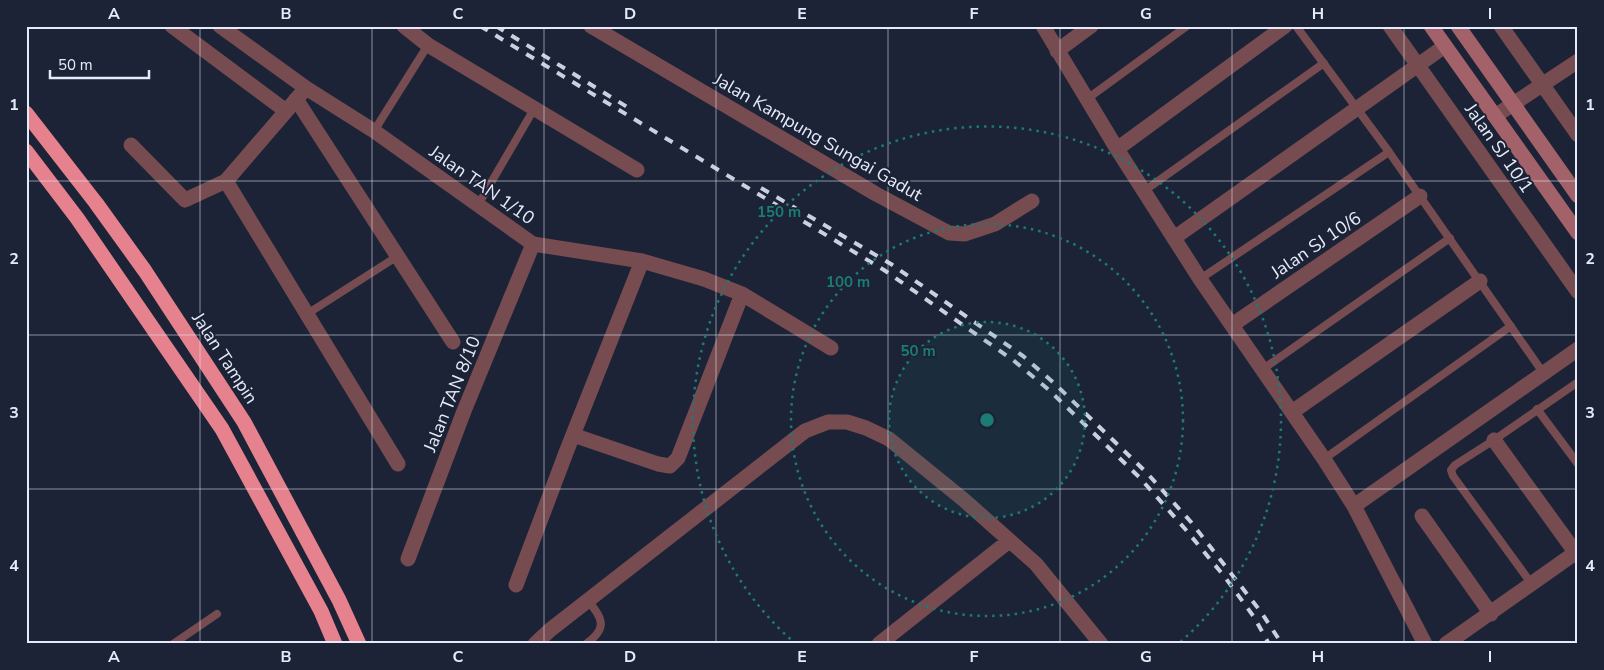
<svg xmlns="http://www.w3.org/2000/svg" width="1604" height="670" font-family="'Nunito Sans',sans-serif">
	<style>
		.lines { fill: none; stroke-linecap: round; stroke-linejoin: round }
		.lane { stroke: #764c51; stroke-width: 8 }
		.street { stroke: #764c51; stroke-width: 15 }
		.secondary { stroke: #a36269; stroke-width: 15 }
		.highway { stroke: #e6818e; stroke-width: 15 }
		.rail { stroke: #cad0de; stroke-width: 4; stroke-dasharray: 9 9; stroke-linecap: butt }
		.grid { fill: none; stroke: #e5ebf8; stroke-width: 1; stroke-opacity: 0.55 }
		.ring { fill: none; stroke: #1a7c75; stroke-width: 2.5; stroke-dasharray: 2.5 5 }
		.labels { text-anchor: middle; dominant-baseline: central; stroke-width: 4; stroke-linejoin: round; paint-order: stroke }
		.street-label { font-size: 18px; fill: #e5ebf8; stroke: #1c2336 }
		.centre { fill: #1a7c75; stroke: #1c2336; stroke-width: 2.5 }
		.ring-label { font-size: 15px; text-anchor: middle; font-weight: bold; fill: #1a7c75; stroke: #1c2336; stroke-width: 4; stroke-linejoin: round; paint-order: stroke }
		.neatline { fill: none; stroke: #e5ebf8; stroke-width: 2 }
		.grid-label { font-size: 16px; text-anchor: middle; font-weight: bold; fill: #e5ebf8 }
	</style>
	<rect width="100%" height="100%" fill="#1c2336"/>
	<g class="lines">
		<path class="lane" d="M 1296,26 L 1389,152 L 1544,374
			M 1087,99 L 1187,26
			M 374,131 L 428,45
			M 1144,191 L 1324,63
			M 478,205 L 534,109
			M 1200,279 L 1389,152
			M 307,314 L 398,256
			M 1263,369 L 1450,238
			M 1537,409 L 1578,464
			M 1324,459 L 1511,326
			M 1531,583 L 1453,476 L 1451,470 L 1455,465 L 1494,440 L 1578,382
			M 173,644 L 217,614
			M 586,644 C 607,629 604,619 588,601"/>
		<path class="street" d="M 172,26 L 286,111
			M 220,26 L 306,88 L 374,131 L 533,244 L 642,261 L 704,279 L 742,294 L 831,348
			M 404,26 L 428,45 L 637,170
			M 591,26 L 876,194 L 949,233 L 965,234 L 995,224 L 1032,201
			M 1043,26 L 1117,149 L 1200,279 L 1324,459 L 1354,506 L 1425,644
			M 1390,26 L 1578,292
			M 1501,26 L 1578,135
			M 1057,51 L 1091,26
			M 306,88 L 226,181 L 398,464
			M 296,99 L 453,342
			M 1495,116 L 1578,61
			M 131,145 L 185,200 L 226,181
			M 1117,149 L 1285,26
			M 1174,238 L 1445,46
			M 1232,325 L 1420,196
			M 1292,412 L 1480,281
			M 573,435 L 658,464 L 670,466 L 678,458 L 742,294
			M 1494,440 L 1578,556
			M 1354,506 L 1578,349
			M 1422,516 L 1491,614
			M 408,559 L 464,411 L 533,244
			M 516,585 L 567,450 L 642,261
			M 535,644 L 550,630 L 805,431 L 828,422 L 847,422 L 866,428 L 889,439 L 964,500 L 1036,564 L 1101,644
			M 879,644 L 1009,541
			M 1446,644 L 1575,553"/>
		<path class="secondary" d="M 1431,26 L 1578,233
			M 1458,26 L 1578,196"/>
		<path class="highway" d="M 26,113 L 96,203 L 145,271 L 244,422 L 339,600 L 359,644
			M 26,151 L 77,218 L 222,429 L 321,611 L 335,644"/>
		<path class="rail" d="M 480,26 L 884,270 L 1013,360 L 1049,390 L 1140,478 L 1186,530 L 1224,576 L 1254,617 L 1269,644
			M 496,26 L 632,110
			M 761,188 L 891,264 L 1023,356 L 1054,383 L 1146,472 L 1191,522 L 1261,612 L 1282,644"/>
	</g>
	<path class="grid" d="M 200,26 L 200,644M 372,26 L 372,644M 544,26 L 544,644M 716,26 L 716,644M 888,26 L 888,644M 1060,26 L 1060,644M 1232,26 L 1232,644M 1404,26 L 1404,644M 26,181 L 1578,181M 26,335 L 1578,335M 26,489 L 1578,489"/>
	<circle cx="987" cy="420" r="98" fill="#1a7c75" fill-opacity=".12"/>
	<g class="ring">
		<circle cx="987" cy="420" r="98"/>
		<circle cx="987" cy="420" r="196"/>
		<path d="M796 644A294 294 0 1 1 1178 644"/>
	</g>
	<g class="labels">
		<g class="street-label">
			<text transform="translate(818 137) rotate(30)">Jalan Kampung Sungai Gadut</text>
			<text transform="translate(1499 148) rotate(55)">Jalan SJ 10/1</text>
			<text transform="translate(482 185) rotate(35)">Jalan TAN 1/10</text>
			<text transform="translate(1316 245) rotate(-34)">Jalan SJ 10/6</text>
			<text transform="translate(225 358) rotate(57)">Jalan Tampin</text>
			<text transform="translate(452 394) rotate(-68)">Jalan TAN 8/10</text>
		</g>
	</g>
	<circle cx="987" cy="420" r="8" class="centre"/>
	<g class="ring-label">
		<text x="779" y="217">150 m</text>
		<text x="848" y="287">100 m</text>
		<text x="918" y="356">50 m</text>
	</g>
	<rect width="1604" height="670" fill="none" stroke="#1c2336" stroke-width="55"/>
	<path d="M50 70v8h99v-8" fill="none" stroke="#e5ebf8" stroke-width="2.5"/>
	<text x="58" y="70" font-size="15" fill="#e5ebf8" stroke="#1c2336" stroke-width="4" paint-order="stroke">50 m</text>
	<rect x="28" y="28" width="1548" height="614" class="neatline"/>
	<g class="grid-label">
		<text x="114" y="19">A</text>
		<text x="286" y="19">B</text>
		<text x="458" y="19">C</text>
		<text x="630" y="19">D</text>
		<text x="802" y="19">E</text>
		<text x="974" y="19">F</text>
		<text x="1146" y="19">G</text>
		<text x="1318" y="19">H</text>
		<text x="1490" y="19">I</text>
		<text x="14" y="110">1</text>
		<text x="1590" y="110">1</text>
		<text x="14" y="264">2</text>
		<text x="1590" y="264">2</text>
		<text x="14" y="418">3</text>
		<text x="1590" y="418">3</text>
		<text x="14" y="571">4</text>
		<text x="1590" y="571">4</text>
		<text x="114" y="662">A</text>
		<text x="286" y="662">B</text>
		<text x="458" y="662">C</text>
		<text x="630" y="662">D</text>
		<text x="802" y="662">E</text>
		<text x="974" y="662">F</text>
		<text x="1146" y="662">G</text>
		<text x="1318" y="662">H</text>
		<text x="1490" y="662">I</text>
	</g>
</svg>
